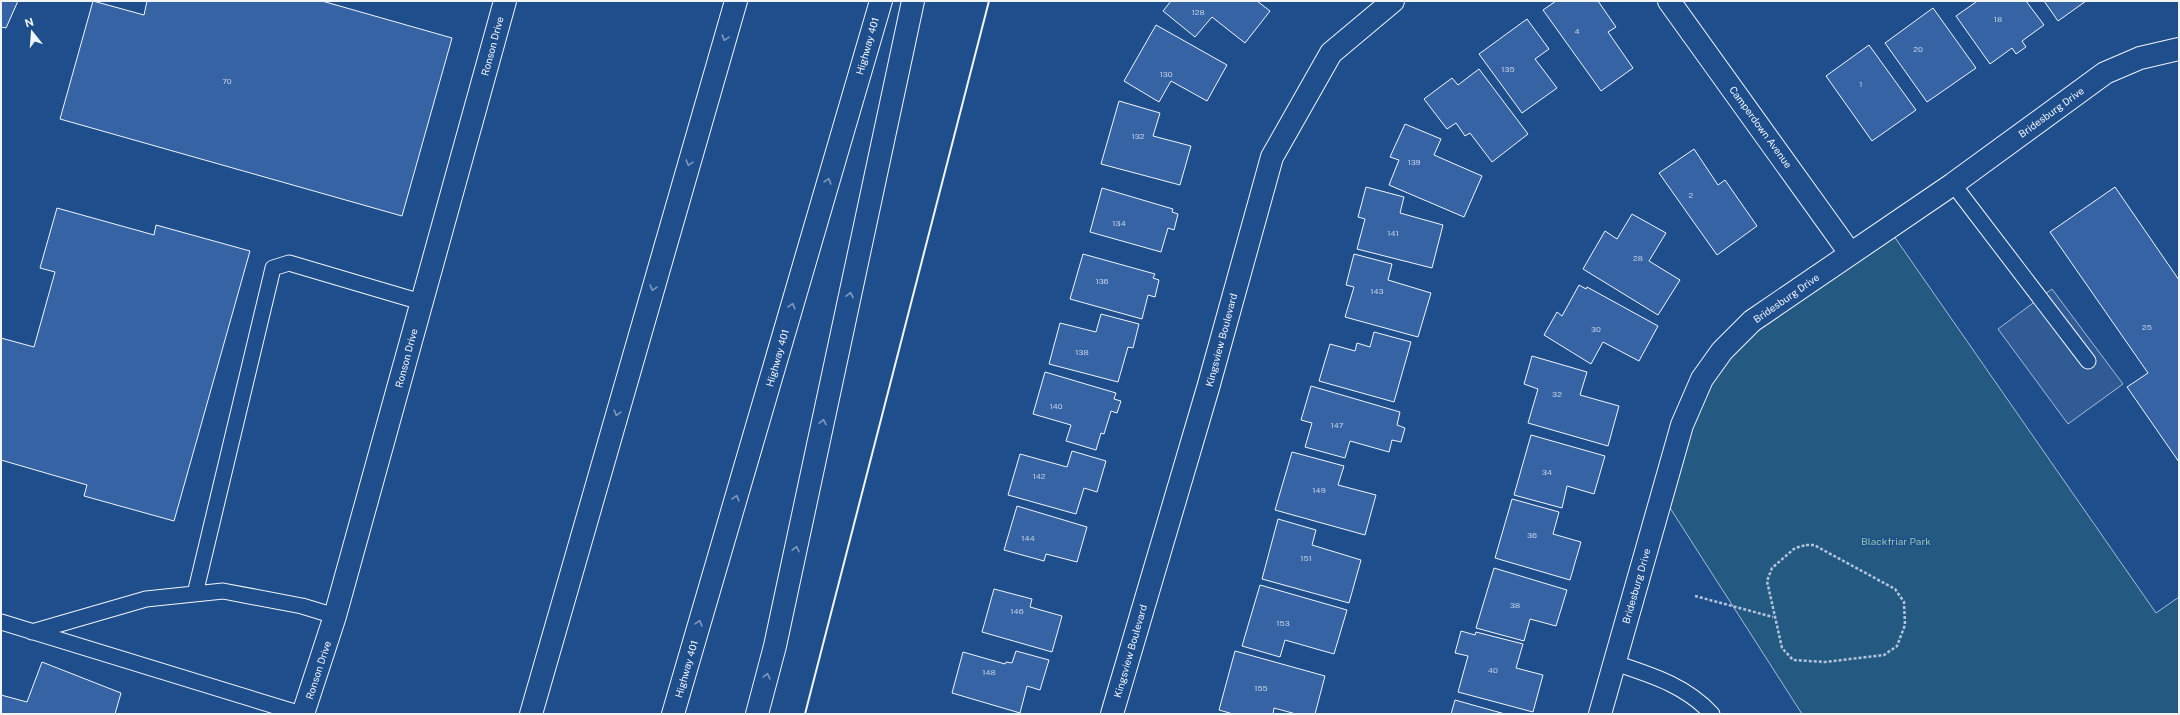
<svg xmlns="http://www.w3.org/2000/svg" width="2180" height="715" font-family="'Public Sans',sans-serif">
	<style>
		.green { fill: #245a82; stroke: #a8bbd7 }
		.parking { fill: #305b95; stroke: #a8bbd7 }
		.building { fill: #3563a3; stroke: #f2f6ff }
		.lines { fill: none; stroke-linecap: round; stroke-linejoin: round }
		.service-casing { stroke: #f2f6ff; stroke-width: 17 }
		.minor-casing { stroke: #f2f6ff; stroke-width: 24 }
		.motorway-casing { stroke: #f2f6ff; stroke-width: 24 }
		.path { stroke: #b3c4dc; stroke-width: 2.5; stroke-dasharray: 3 2; stroke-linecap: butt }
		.service { stroke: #1f4e8c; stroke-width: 15 }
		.minor { stroke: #1f4e8c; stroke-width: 22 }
		.motorway { stroke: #1f4e8c; stroke-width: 22 }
		.wall { stroke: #f2f6ff; stroke-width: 2 }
		.oneway { stroke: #7e9ac0 }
		.labels { text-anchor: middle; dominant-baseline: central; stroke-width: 3; stroke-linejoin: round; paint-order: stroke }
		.number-label { font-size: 8px; fill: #c3d1e8 }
		.street-label { font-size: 10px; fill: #f2f6ff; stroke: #1f4e8c }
		.park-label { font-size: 10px; fill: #97c8a6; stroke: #1f4e8c }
	</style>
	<rect width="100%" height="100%" fill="#1f4e8c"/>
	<path class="green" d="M 1889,229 L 2156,613 L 2179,597 L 2179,714 L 1802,714 L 1663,497 L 1725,351 Z"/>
	<path class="parking" d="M 2052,289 L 2123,384 L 2068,424 L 1998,329 Z"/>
	<path class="building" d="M 1,1 L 18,1 L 6,28 L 1,27 Z
		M 93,1 L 144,15 L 147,1 L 322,1 L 452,38 L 402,216 L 60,119 Z
		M 1171,1 L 1257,1 L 1270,11 L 1245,43 L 1212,17 L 1195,37 L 1163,11 Z
		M 1556,1 L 1598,1 L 1616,27 L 1608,32 L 1633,68 L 1601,91 L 1543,10 Z
		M 1975,1 L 2026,1 L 2044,25 L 2022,41 L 2026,47 L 2016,54 L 2012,48 L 1990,64 L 1956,16 L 1976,2 Z
		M 2044,1 L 2086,1 L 2058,21 Z
		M 1933,8 L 1976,68 L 1927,102 L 1885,43 Z
		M 1527,19 L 1549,49 L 1535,59 L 1557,88 L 1522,113 L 1479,54 Z
		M 1156,25 L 1227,65 L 1207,101 L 1171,81 L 1159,102 L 1124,81 Z
		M 1869,45 L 1916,110 L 1872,141 L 1826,76 Z
		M 1479,69 L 1528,134 L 1492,162 L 1470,133 L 1465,136 L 1456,123 L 1447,129 L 1424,99 L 1452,78 L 1458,85 Z
		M 1119,101 L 1160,113 L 1153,136 L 1191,146 L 1180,185 L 1101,164 Z
		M 1405,124 L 1441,139 L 1434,155 L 1482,176 L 1464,217 L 1389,185 L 1399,160 L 1390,157 Z
		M 1694,149 L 1718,185 L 1725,180 L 1757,226 L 1717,255 L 1659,173 Z
		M 1366,187 L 1404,197 L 1400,213 L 1443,225 L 1432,268 L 1357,249 L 1365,219 L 1358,217 Z
		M 2115,187 L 2179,280 L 2179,462 L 2127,387 L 2148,373 L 2050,232 Z
		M 1102,188 L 1173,209 L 1172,212 L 1178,214 L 1174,230 L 1168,228 L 1161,252 L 1090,232 Z
		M 57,208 L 154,235 L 156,225 L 250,251 L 174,521 L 84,496 L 87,485 L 1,460 L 1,338 L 34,347 L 55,272 L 40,268 Z
		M 1632,214 L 1666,233 L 1649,261 L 1680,280 L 1658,315 L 1583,269 L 1605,231 L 1617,239 Z
		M 1083,254 L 1155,274 L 1153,278 L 1159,280 L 1155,297 L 1148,295 L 1142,319 L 1070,299 Z
		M 1354,254 L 1392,264 L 1388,280 L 1431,293 L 1418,337 L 1345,317 L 1354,287 L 1346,285 Z
		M 1579,285 L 1586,289 L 1587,287 L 1658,326 L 1639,361 L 1603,342 L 1591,364 L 1544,335 L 1557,312 L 1562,316 Z
		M 1101,314 L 1139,324 L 1133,348 L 1128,347 L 1118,382 L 1049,364 L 1060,323 L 1096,332 Z
		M 1374,332 L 1411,342 L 1394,402 L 1319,381 L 1330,344 L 1355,351 L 1357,343 L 1370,347 Z
		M 1532,356 L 1587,372 L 1580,395 L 1619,406 L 1608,446 L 1528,423 L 1538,389 L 1524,384 Z
		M 1045,372 L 1116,393 L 1114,399 L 1121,401 L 1117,413 L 1111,411 L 1104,434 L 1101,433 L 1096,450 L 1066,441 L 1071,425 L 1033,414 Z
		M 1311,386 L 1400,412 L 1397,425 L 1405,428 L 1401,442 L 1392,440 L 1389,452 L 1350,441 L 1345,458 L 1305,447 L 1312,423 L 1301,420 Z
		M 1531,435 L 1605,456 L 1594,494 L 1567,486 L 1562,508 L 1514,495 Z
		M 1072,451 L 1106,461 L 1097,492 L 1084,488 L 1076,514 L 1008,495 L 1020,454 L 1067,467 Z
		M 1292,452 L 1344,466 L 1338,485 L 1376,495 L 1365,535 L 1275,510 Z
		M 1512,499 L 1559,512 L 1553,534 L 1581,542 L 1570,580 L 1495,558 Z
		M 1017,506 L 1087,527 L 1077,562 L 1046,554 L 1044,561 L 1004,550 Z
		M 1278,519 L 1316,530 L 1312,545 L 1361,560 L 1349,603 L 1262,579 Z
		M 1494,568 L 1567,590 L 1556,626 L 1530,619 L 1524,641 L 1476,628 Z
		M 1260,585 L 1347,610 L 1334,654 L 1285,640 L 1280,657 L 1242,646 Z
		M 994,589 L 1032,599 L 1030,607 L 1062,616 L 1052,652 L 982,632 Z
		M 1461,631 L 1475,635 L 1476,632 L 1523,644 L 1516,668 L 1543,675 L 1533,712 L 1458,692 L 1468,656 L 1455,653 Z
		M 1016,651 L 1049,660 L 1040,690 L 1027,686 L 1020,713 L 952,693 L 963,652 L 1005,664 L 1006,662 L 1012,663 Z
		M 1235,651 L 1325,676 L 1315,714 L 1296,714 L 1274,708 L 1273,714 L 1233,714 L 1219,710 Z
		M 42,662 L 121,693 L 115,714 L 1,714 L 1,695 L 27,702 Z
		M 1455,700 L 1505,714 L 1451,714 Z"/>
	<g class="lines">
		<g class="service-casing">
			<path id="service" d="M 1953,184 L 2088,361
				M 195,594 L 273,268 L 289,263 L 421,302
				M 1,622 L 301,714
				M 32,632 L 146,599 L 223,591 L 302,606 L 335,616
				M 1615,663 C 1651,675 1685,685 1712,714"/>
		</g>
		<g class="minor-casing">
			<path id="minor" d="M 1669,1 L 1850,253
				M 303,714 L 335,616 L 505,1
				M 1112,714 L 1208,388 L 1272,157 L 1331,53 L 1393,1
				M 1600,714 L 1682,425 L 1702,379 L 1722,351 L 1752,321 L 1953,184 L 2105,73 L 2140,58 L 2179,49"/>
		</g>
		<g class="motorway-casing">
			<path id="motorway" d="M 531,714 L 736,1
				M 673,714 L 881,1
				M 757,714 L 775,646 L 913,1"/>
		</g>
		<path class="path" d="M 1806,545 L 1814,545 L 1895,589 L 1904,602 L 1905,625 L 1897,646 L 1884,655 L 1825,662 L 1793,660 L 1782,648 L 1767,581 L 1772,568 L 1795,548 Z
			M 1695,596 L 1773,617"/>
		<use href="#service" class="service"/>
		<use href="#minor" class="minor"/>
		<use href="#motorway" class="motorway"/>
		<path class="wall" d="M 805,714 L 989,1"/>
	</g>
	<defs><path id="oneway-chevron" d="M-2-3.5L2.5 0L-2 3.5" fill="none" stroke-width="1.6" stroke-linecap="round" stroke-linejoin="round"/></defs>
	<g class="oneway">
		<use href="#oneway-chevron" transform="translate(725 38) rotate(106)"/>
		<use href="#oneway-chevron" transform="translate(689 163) rotate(106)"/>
		<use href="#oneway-chevron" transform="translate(828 181) rotate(-74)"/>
		<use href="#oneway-chevron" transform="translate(653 288) rotate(106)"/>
		<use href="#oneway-chevron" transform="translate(850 295) rotate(-78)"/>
		<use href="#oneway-chevron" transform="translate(792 306) rotate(-74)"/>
		<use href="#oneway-chevron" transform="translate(617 413) rotate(106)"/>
		<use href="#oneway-chevron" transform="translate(823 422) rotate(-78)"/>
		<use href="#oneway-chevron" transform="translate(736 498) rotate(-74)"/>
		<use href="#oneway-chevron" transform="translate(796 549) rotate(-78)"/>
		<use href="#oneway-chevron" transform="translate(699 623) rotate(-74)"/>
		<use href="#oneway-chevron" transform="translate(767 676) rotate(-75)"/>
	</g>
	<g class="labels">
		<g class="number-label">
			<text x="1198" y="12">128</text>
			<text x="1998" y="19">18</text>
			<text x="1577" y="31">4</text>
			<text x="1918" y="49">20</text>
			<text x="1508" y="69">135</text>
			<text x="1166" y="74">130</text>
			<text x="227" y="81">70</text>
			<text x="1861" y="84">1</text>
			<text x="1138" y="136">132</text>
			<text x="1414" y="162">139</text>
			<text x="1691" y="195">2</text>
			<text x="1119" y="223">134</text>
			<text x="1393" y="233">141</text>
			<text x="1638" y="258">28</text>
			<text x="1102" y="281">136</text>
			<text x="1377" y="291">143</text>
			<text x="2147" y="327">25</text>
			<text x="1596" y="329">30</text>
			<text x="1082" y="352">138</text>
			<text x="1557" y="394">32</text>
			<text x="1056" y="406">140</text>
			<text x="1337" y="425">147</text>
			<text x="1547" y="472">34</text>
			<text x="1039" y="476">142</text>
			<text x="1319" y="490">149</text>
			<text x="1532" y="535">36</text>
			<text x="1028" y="538">144</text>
			<text x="1306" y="558">151</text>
			<text x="1515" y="605">38</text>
			<text x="1017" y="611">146</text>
			<text x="1283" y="623">153</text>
			<text x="1493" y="670">40</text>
			<text x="989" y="672">148</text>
			<text x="1261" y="688">155</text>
		</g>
		<g class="street-label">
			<text transform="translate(492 46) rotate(-75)">Ronson Drive</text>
			<text transform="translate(867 46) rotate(-74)">Highway 401</text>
			<text transform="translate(2051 112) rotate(-36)">Bridesburg Drive</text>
			<text transform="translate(1761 127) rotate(54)">Camperdown Avenue</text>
			<text transform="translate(1786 298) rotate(-35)">Bridesburg Drive</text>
			<text transform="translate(1221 340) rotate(-75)">Kingsview Boulevard</text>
			<text transform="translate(406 358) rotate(-75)">Ronson Drive</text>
			<text transform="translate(777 358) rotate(-74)">Highway 401</text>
			<text transform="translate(1636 586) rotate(-74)">Bridesburg Drive</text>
			<text transform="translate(1130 651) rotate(-74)">Kingsview Boulevard</text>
			<text transform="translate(686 669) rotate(-74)">Highway 401</text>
			<text transform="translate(318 670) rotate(-72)">Ronson Drive</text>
		</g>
		<g class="park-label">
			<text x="1896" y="541">Blackfriar Park</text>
		</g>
	</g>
	<rect width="2180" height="715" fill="none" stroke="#f2f6ff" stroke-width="4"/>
	<g transform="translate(32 32) rotate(343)" stroke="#1f4e8c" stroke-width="3" paint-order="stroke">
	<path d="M0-3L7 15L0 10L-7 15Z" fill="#f2f6ff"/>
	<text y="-6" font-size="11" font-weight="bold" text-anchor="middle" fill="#f2f6ff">N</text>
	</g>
</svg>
